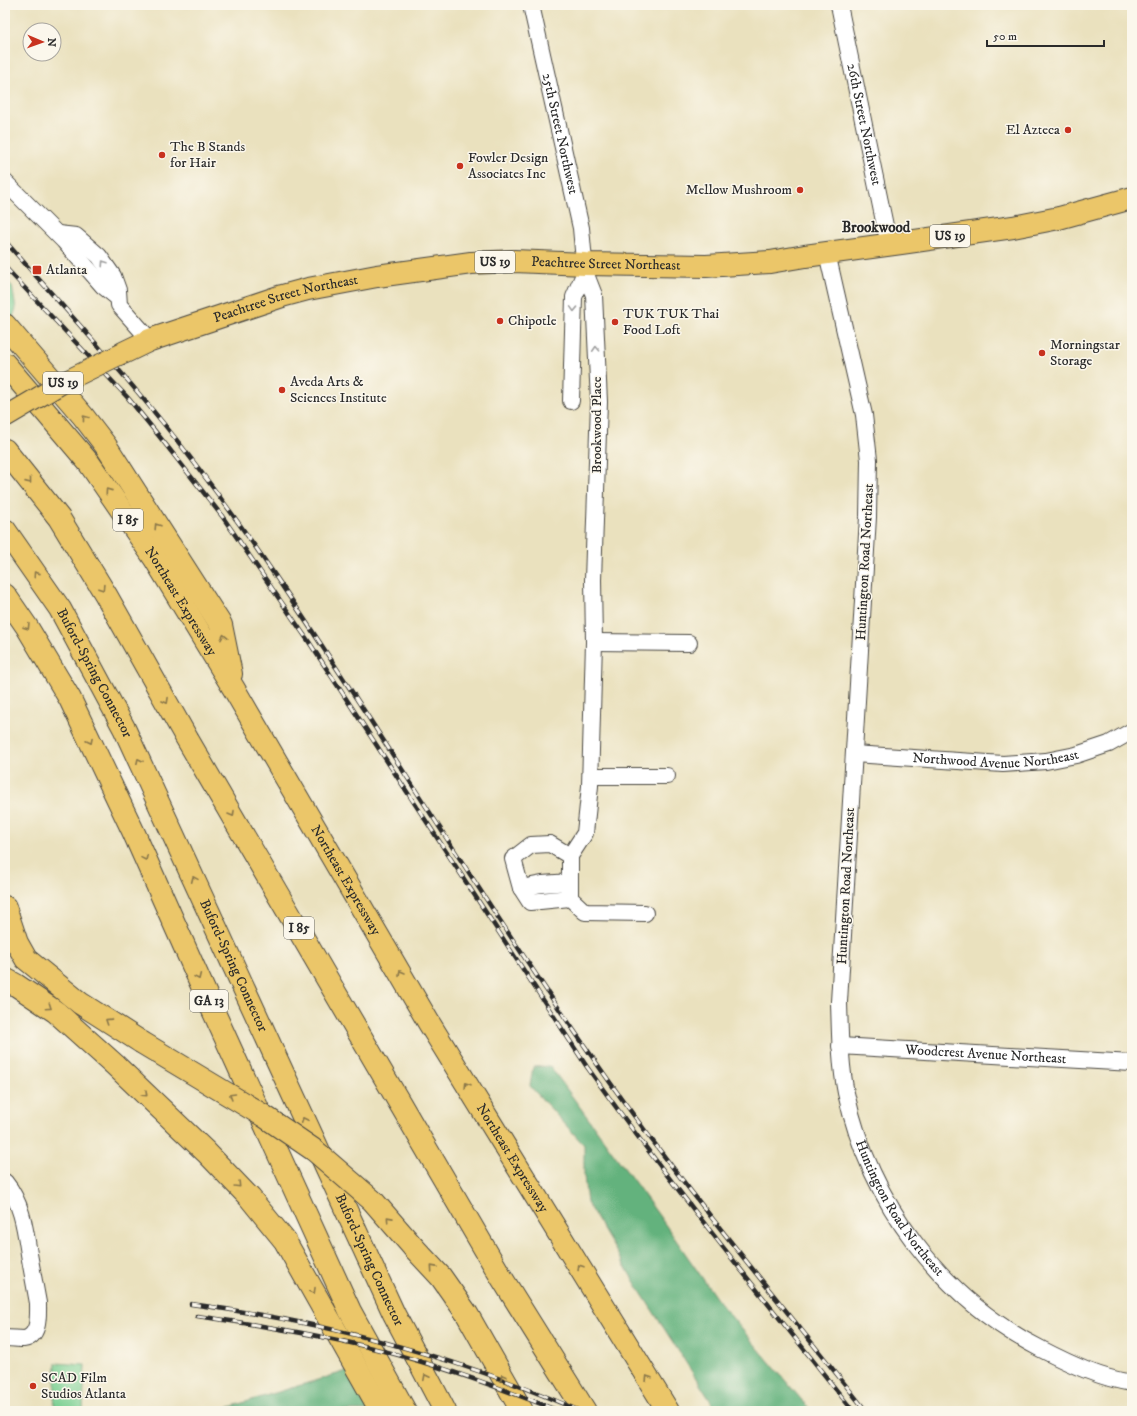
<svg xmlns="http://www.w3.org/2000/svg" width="1137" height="1416" font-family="'IM FELL DW Pica',serif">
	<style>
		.green { fill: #7bd093; stroke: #537e5f }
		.forest { fill: #64b27d; stroke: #486e54 }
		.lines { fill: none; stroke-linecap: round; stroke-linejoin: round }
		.minor-casing { stroke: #484641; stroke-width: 18 }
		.highway-casing { stroke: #484641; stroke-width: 24 }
		.minor { stroke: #fff; stroke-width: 16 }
		.highway { stroke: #ebc669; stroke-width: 22 }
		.rail-casing { stroke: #2b2b2b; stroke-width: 4.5 }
		.rail { stroke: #fbf7ec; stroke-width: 3; stroke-dasharray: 9; stroke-linecap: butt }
		.major-bridge-casing { stroke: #484641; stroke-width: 22; stroke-linecap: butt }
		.highway-bridge-casing { stroke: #484641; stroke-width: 24; stroke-linecap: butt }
		.major-bridge { stroke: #ebc669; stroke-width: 20 }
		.highway-bridge { stroke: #ebc669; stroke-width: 22 }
		.oneway { stroke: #a0a0a0 }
		.oneway2 { stroke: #8b784a }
		.poi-dot { fill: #c8321e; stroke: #fbf7ec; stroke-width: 1.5 }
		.labels { text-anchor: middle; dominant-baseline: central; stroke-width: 3; stroke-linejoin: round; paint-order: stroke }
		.shield { fill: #fbf7ec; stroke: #696865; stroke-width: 1 }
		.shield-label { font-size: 13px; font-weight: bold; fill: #2b2b2b }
		.street-label { font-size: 14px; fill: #2b2b2b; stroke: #fbf7ec }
		.poi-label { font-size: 14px; fill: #2b2b2b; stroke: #fbf7ec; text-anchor: start }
		.neighbourhood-label { font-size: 15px; font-weight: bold; fill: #2b2b2b; stroke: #fbf7ec }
	</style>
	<rect width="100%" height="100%" fill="#fbf7ec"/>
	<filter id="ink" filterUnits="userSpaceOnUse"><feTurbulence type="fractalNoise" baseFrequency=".025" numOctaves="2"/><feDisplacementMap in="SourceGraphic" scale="8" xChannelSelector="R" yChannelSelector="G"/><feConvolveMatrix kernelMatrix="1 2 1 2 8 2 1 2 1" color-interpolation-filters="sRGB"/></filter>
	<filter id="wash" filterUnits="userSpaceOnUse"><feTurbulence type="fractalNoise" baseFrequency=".012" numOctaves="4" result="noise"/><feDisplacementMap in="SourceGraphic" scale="16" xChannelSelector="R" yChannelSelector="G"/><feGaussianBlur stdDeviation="0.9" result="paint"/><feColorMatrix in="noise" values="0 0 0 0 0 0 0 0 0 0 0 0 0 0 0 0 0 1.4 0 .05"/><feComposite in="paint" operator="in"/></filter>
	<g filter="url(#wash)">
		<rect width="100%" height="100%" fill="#eae1be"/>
		<path class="green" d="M 5,279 L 12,286 L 16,309 L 11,321 L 5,315 Z
			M 56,1363 L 85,1365 L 83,1411 L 54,1411 Z"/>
		<path class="forest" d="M 550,1066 L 660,1217 L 719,1302 L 811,1411 L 717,1411 L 640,1291 L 587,1203 L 584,1176 L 584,1145 L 530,1086 L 533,1067 Z
			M 347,1371 L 370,1411 L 216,1411 Z"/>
	</g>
	<g filter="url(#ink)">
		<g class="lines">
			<g class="minor-casing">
				<g id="minor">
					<path id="s1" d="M 531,5 L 581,228 L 585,272 L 594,295 L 599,402 L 593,580 L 594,642 L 590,786 L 585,833 L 570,856 L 570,898 L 530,902 L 521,888 L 542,884 L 570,882"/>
					<path id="s2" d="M 839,5 L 889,245"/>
					<path d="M 5,182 L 64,241 L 103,286 L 118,298"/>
					<path d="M 58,234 L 76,236 L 99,256 L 113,276 L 118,290 L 119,305 L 150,340"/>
					<path id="s3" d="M 827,253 L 864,415 L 869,460 L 868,517 L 839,1002 C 840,1033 840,1063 846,1093 C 870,1203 941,1298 1041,1349 C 1070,1364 1100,1378 1132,1383"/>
					<path d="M 571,401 L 574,297 L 585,272"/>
					<path d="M 594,642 L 689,643"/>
					<path id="s4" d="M 854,754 L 1003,764 L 1046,761 L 1076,755 L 1109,744 L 1132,731"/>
					<path d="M 591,776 L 667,776"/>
					<path d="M 521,888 L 513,859 L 531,845 L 550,844 L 570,856"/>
					<path d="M 570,898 L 585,912 L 645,913"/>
					<path id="s5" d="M 840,1046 L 1132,1063"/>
					<path d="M 5,1182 C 22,1203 25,1228 29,1254 C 32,1270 35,1287 38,1303 C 38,1315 40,1336 24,1339 C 18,1339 11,1338 5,1338"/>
				</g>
			</g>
			<g class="highway-casing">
				<g id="highway">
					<path d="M 5,325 L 83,416 L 106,446 L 221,625 L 231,674"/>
					<path id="s6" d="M 123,353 L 150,340 L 282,296 L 308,289 L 377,276 L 471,263 L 514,261 L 585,264 L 706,266 L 770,262 L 805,256 L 901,243 L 1013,227 L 1059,218 L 1132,198"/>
					<path id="s7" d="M 5,364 L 89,463 L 155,559 L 234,689 L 429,1023 L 668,1411"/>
					<path d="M 5,450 L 59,518 L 106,595 L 186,737 L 500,1275 L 585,1411"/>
					<path id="s8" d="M 5,530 L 60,609 L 124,728 L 394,1314 L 445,1411"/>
					<path d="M 5,595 L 27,627 L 70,699 L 133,831 L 211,1006 L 350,1311 L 405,1411"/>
					<path d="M 5,907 L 17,943 L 26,959 L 80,1003 L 141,1042"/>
					<path d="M 5,979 L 16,985 L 56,1012 L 115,1065 L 206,1152 L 250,1198 L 285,1241 L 381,1411"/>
					<path d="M 414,1248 L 441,1277 L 467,1314 L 522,1411"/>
				</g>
			</g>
			<use href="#minor" class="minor"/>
			<use href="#highway" class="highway"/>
			<g class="rail-casing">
				<path id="rail" d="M 5,241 C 71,316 139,389 199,469 C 255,543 306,621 356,698 C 441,829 524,961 614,1088 C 693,1199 782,1304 866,1411
					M 5,267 L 128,398 L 159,436 L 222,516 L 309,642 L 587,1067 C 671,1185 763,1297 853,1411
					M 191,1304 C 325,1322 456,1356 580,1411
					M 197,1316 C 253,1324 309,1333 364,1346 C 431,1362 496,1386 559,1411"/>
			</g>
			<use href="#rail" class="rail"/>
			<g class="major-bridge-casing">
				<path id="major-bridge" d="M 5,417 L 66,381 L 123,353"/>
			</g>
			<g class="highway-bridge-casing">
				<path id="highway-bridge" d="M 141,1042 L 264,1116 L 314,1150 L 373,1201 L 414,1248"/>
			</g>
			<use href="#major-bridge" class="major-bridge"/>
			<use href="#highway-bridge" class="highway-bridge"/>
		</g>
		<defs><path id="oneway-chevron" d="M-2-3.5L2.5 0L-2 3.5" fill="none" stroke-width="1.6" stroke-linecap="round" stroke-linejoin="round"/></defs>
		<g class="oneway">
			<use href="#oneway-chevron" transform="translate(104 263) rotate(-124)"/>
			<use href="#oneway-chevron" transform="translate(574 309) rotate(92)"/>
			<use href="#oneway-chevron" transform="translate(596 349) rotate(-93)"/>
		</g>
		<g class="oneway2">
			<use href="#oneway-chevron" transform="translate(85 418) rotate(-128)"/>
			<use href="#oneway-chevron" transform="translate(29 481) rotate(51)"/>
			<use href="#oneway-chevron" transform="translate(108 491) rotate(-125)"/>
			<use href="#oneway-chevron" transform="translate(157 526) rotate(-123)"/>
			<use href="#oneway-chevron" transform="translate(36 574) rotate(-125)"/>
			<use href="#oneway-chevron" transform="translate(102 588) rotate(58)"/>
			<use href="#oneway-chevron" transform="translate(27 627) rotate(58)"/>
			<use href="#oneway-chevron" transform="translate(224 637) rotate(-102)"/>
			<use href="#oneway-chevron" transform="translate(166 701) rotate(61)"/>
			<use href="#oneway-chevron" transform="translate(90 741) rotate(64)"/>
			<use href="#oneway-chevron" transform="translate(139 761) rotate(-115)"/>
			<use href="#oneway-chevron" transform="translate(232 814) rotate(60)"/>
			<use href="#oneway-chevron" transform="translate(145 858) rotate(66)"/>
			<use href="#oneway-chevron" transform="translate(194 879) rotate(-114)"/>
			<use href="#oneway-chevron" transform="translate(401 973) rotate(-120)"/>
			<use href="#oneway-chevron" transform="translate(198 977) rotate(66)"/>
			<use href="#oneway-chevron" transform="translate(49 1007) rotate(34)"/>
			<use href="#oneway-chevron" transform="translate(108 1021) rotate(-147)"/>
			<use href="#oneway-chevron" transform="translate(467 1085) rotate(-122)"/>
			<use href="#oneway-chevron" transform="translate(145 1094) rotate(44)"/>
			<use href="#oneway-chevron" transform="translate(232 1096) rotate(-149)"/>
			<use href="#oneway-chevron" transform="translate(304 1120) rotate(-115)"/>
			<use href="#oneway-chevron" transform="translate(238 1185) rotate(46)"/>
			<use href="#oneway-chevron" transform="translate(389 1219) rotate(-132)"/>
			<use href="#oneway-chevron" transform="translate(580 1267) rotate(-122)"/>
			<use href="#oneway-chevron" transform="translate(433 1268) rotate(-132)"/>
			<use href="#oneway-chevron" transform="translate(313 1291) rotate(60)"/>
			<use href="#oneway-chevron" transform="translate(426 1377) rotate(-117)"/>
			<use href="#oneway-chevron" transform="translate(503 1377) rotate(-119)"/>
			<use href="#oneway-chevron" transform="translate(648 1378) rotate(-122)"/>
		</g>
	</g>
	<g class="poi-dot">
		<circle cx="1068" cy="130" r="4"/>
		<circle cx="162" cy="155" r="4"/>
		<circle cx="460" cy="166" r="4"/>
		<circle cx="800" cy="190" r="4"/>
		<rect x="32" y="265" width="10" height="10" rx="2"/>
		<circle cx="500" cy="321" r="4"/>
		<circle cx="615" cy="322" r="4"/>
		<circle cx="1042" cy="353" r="4"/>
		<circle cx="282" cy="390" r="4"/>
		<circle cx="33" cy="1386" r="4"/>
	</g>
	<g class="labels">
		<g class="shield">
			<rect x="930" y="225" width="40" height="22" rx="3"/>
			<rect x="475" y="251" width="40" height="22" rx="3"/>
			<rect x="43" y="372" width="40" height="22" rx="3"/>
			<rect x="113" y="509" width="30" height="22" rx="3"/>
			<rect x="284" y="917" width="30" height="22" rx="3"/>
			<rect x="190" y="990" width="38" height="22" rx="3"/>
		</g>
		<g class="shield-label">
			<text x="950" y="236">US 19</text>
			<text x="495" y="262">US 19</text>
			<text x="63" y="383">US 19</text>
			<text x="128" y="520">I 85</text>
			<text x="299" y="928">I 85</text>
			<text x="209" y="1001">GA 13</text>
		</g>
		<g class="street-label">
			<text stroke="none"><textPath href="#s2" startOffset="122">26th Street Northwest</textPath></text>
			<text stroke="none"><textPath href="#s1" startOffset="132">25th Street Northwest</textPath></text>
			<text stroke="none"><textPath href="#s6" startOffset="496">Peachtree Street Northeast</textPath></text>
			<text stroke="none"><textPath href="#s6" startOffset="172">Peachtree Street Northeast</textPath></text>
			<text transform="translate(597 425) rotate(-90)">Brookwood Place</text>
			<text transform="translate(865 562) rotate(-87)">Huntington Road Northeast</text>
			<text stroke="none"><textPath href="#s7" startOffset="296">Northeast Expressway</textPath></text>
			<text stroke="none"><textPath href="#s8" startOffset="169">Buford-Spring Connector</textPath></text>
			<text stroke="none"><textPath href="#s4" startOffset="142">Northwood Avenue Northeast</textPath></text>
			<text stroke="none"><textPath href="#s7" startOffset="620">Northeast Expressway</textPath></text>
			<text transform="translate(846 886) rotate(-87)">Huntington Road Northeast</text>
			<text stroke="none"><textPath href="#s8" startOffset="493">Buford-Spring Connector</textPath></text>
			<text stroke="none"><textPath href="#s5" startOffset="146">Woodcrest Avenue Northeast</textPath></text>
			<text stroke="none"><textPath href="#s7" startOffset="944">Northeast Expressway</textPath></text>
			<text stroke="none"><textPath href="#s3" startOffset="974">Huntington Road Northeast</textPath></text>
			<text stroke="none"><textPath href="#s8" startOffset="817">Buford-Spring Connector</textPath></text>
		</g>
		<g class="poi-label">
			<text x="1060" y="130" text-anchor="end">El Azteca</text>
			<text x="170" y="147">The B Stands<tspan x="170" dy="16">for Hair</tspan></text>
			<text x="468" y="158">Fowler Design<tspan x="468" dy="16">Associates Inc</tspan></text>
			<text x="792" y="190" text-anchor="end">Mellow Mushroom</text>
			<text x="46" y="270">Atlanta</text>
			<text x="623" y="314">TUK TUK Thai<tspan x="623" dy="16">Food Loft</tspan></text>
			<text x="508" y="321">Chipotle</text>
			<text x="1050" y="345">Morningstar<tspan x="1050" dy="16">Storage</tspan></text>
			<text x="290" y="382">Aveda Arts &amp;<tspan x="290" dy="16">Sciences Institute</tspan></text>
			<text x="41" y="1378">SCAD Film<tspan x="41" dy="16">Studios Atlanta</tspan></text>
		</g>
		<g class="neighbourhood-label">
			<text x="876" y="227">Brookwood</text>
		</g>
	</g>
	<rect width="1137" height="1416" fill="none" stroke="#fbf7ec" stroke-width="20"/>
	<g transform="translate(42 42) rotate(92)"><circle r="19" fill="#fbf7ec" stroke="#a8a59f"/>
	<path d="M0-3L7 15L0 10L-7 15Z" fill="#c8321e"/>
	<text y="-6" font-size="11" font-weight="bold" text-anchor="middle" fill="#2b2b2b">N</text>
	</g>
	<path d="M987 40v6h117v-6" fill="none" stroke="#2b2b2b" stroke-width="2"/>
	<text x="993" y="40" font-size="12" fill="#2b2b2b" stroke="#fbf7ec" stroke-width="3" paint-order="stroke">50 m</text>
</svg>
